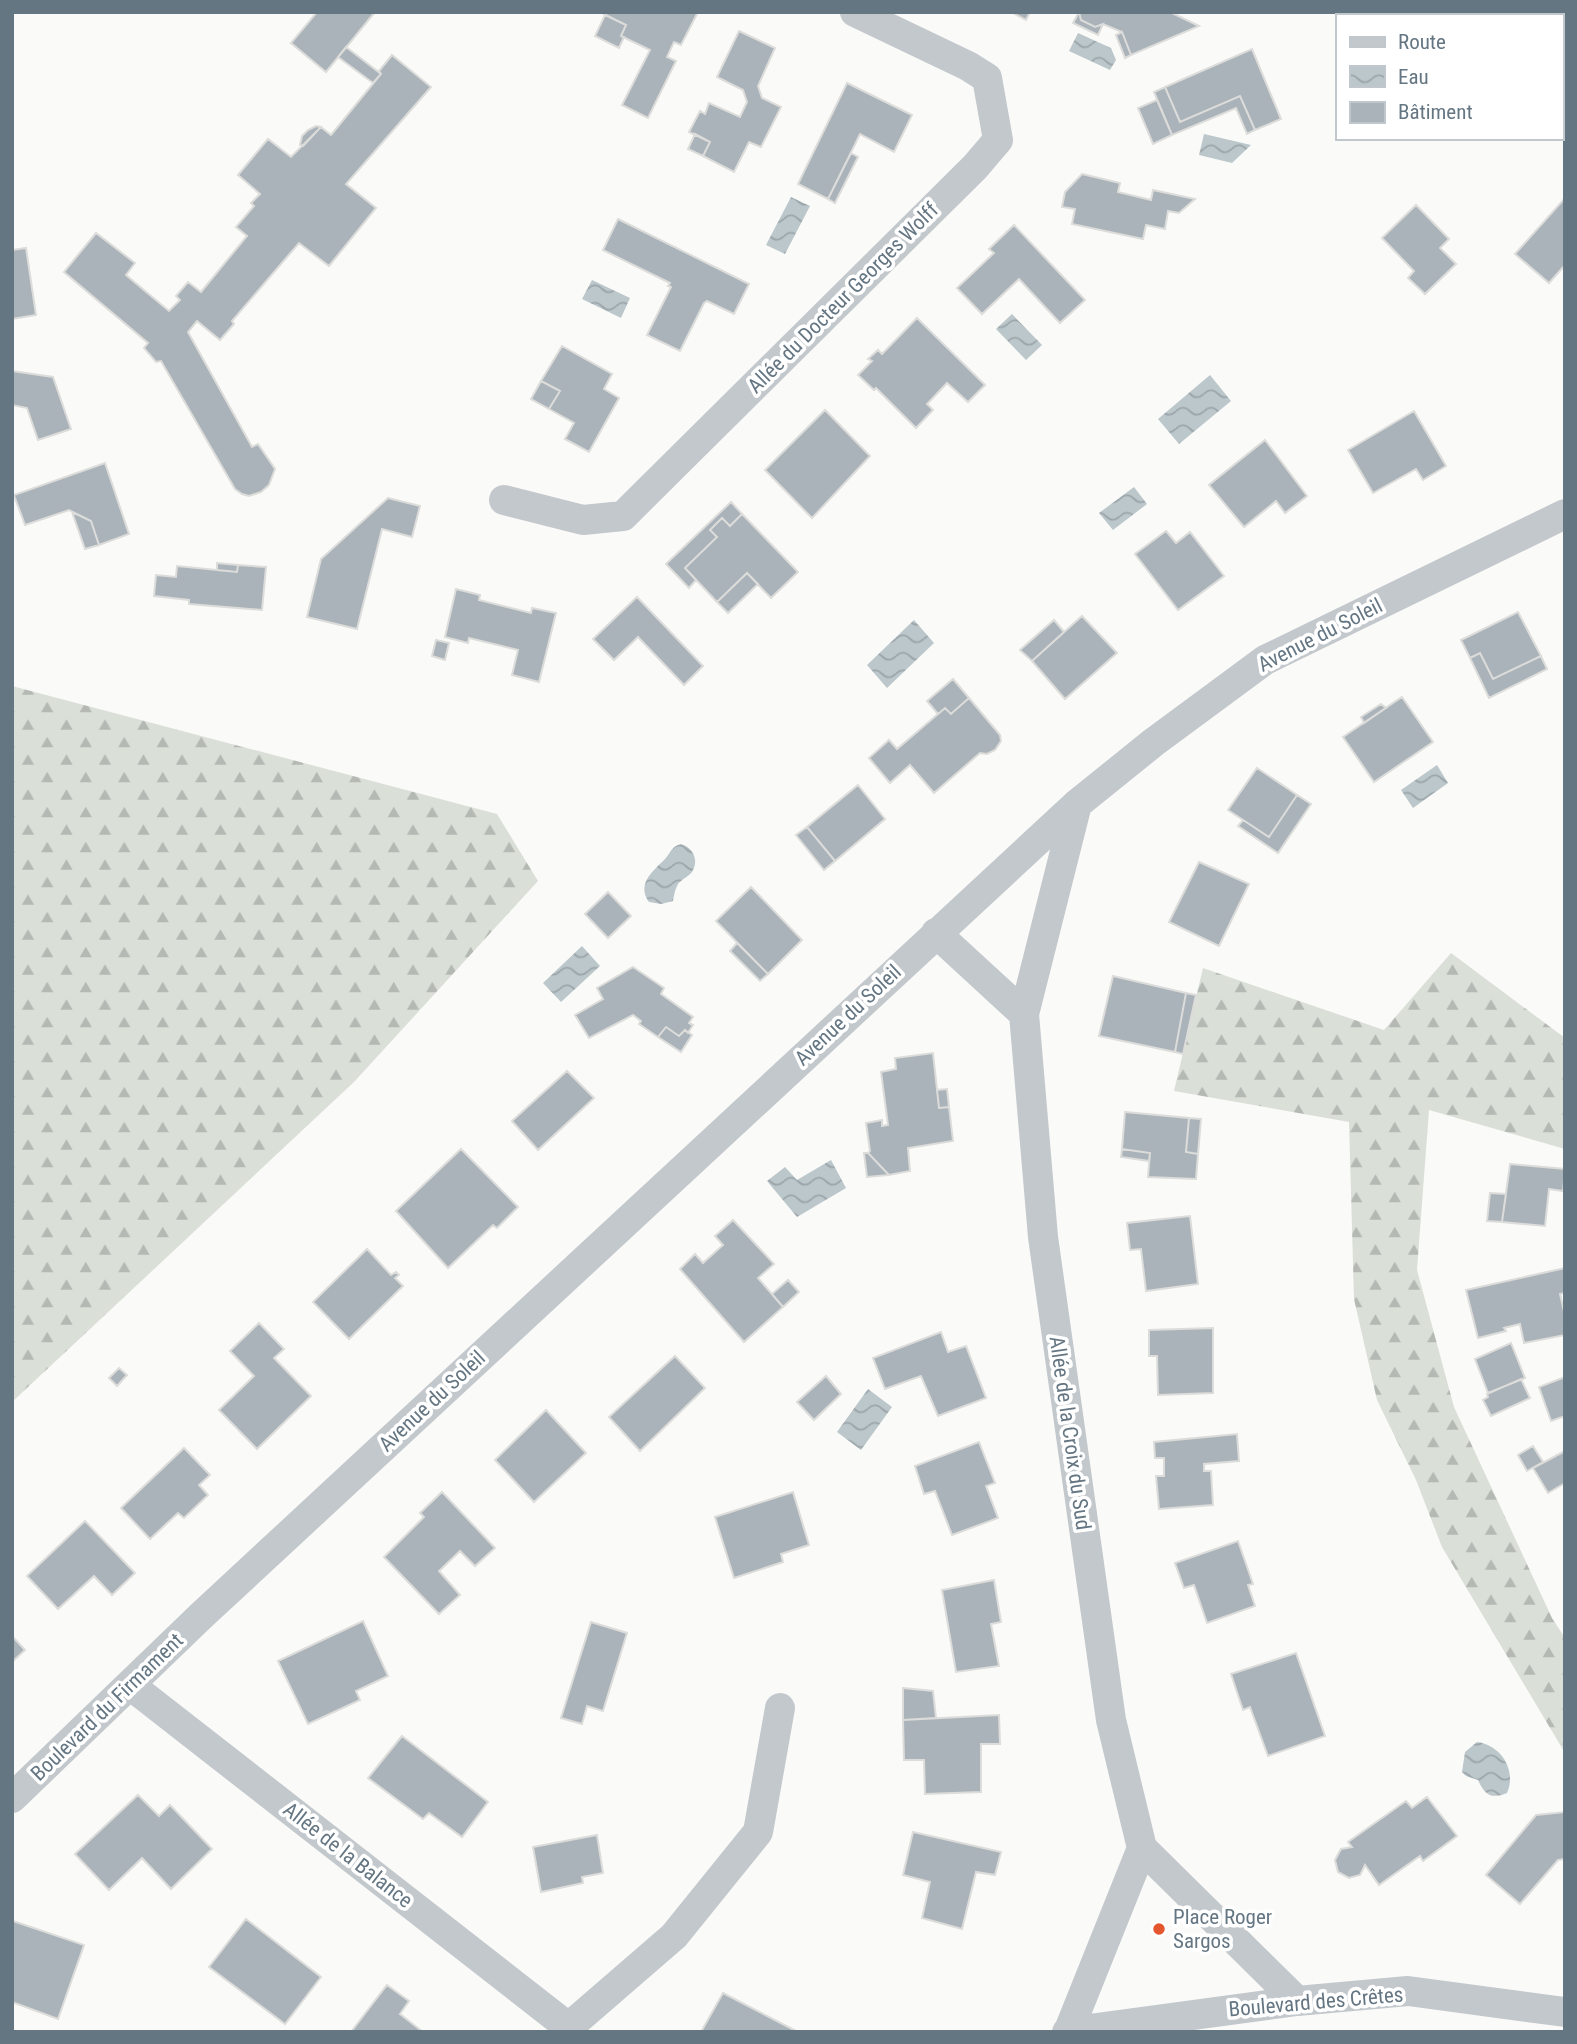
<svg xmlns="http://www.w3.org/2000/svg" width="1577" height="2044" font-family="'Roboto Condensed',sans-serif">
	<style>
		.forest { fill: url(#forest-firs) }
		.water { fill: url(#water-waves) }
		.building { fill: #aab3b9; stroke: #dcdcda; stroke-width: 2 }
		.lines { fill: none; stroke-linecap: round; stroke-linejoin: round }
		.street { stroke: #c3c8cc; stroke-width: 30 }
		.poi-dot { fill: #e4572e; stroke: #fff; stroke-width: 2.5 }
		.labels { text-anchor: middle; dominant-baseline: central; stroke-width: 7; stroke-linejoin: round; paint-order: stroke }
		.street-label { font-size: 21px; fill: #657683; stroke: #fff }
		.poi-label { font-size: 21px; fill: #657683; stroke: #fff; text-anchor: start }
	</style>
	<defs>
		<pattern id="forest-firs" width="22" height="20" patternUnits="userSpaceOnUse" patternTransform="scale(1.75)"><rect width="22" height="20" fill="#dadfd7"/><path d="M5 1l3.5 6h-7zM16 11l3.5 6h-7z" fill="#b4b9b4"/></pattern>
		<pattern id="water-waves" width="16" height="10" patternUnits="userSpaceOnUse" patternTransform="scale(1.75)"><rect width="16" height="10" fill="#bbc7cb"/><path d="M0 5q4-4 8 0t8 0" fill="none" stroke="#9ca6aa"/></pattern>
	</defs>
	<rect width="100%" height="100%" fill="#fafaf8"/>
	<path class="forest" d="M 12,686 L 497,814 L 538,881 L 354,1082 L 12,1402 Z
		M 1451,953 L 1565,1038 L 1565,1149 L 1429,1110 L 1417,1270 L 1454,1407 L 1552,1618 L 1565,1638 L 1565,1753 L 1442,1547 L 1416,1480 L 1377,1400 L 1354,1299 L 1349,1122 L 1174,1091 L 1203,968 L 1384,1030 Z"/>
	<path class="water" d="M 1078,33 L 1111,48 L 1116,60 L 1110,70 L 1069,51 Z
		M 1204,134 L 1251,145 L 1232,163 L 1199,155 Z
		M 791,197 L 810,206 L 785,254 L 766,245 Z
		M 592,280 L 630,298 L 621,318 L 582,299 Z
		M 1012,314 L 1042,345 L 1026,360 L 996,329 Z
		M 1210,375 L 1231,401 L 1179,444 L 1158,419 Z
		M 1134,487 L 1147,504 L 1113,530 L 1099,513 Z
		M 914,620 L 934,643 L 887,688 L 867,665 Z
		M 1437,765 L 1448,783 L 1413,808 L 1401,790 Z
		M 681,844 C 694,848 699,861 692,872 C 688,877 682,879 678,884 C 675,889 674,895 673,901 L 661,904 L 649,902 C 636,884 653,871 665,859 C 671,852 672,846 681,844 Z
		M 582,946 L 600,966 L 561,1002 L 543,983 Z
		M 831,1160 L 846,1188 L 797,1217 L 767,1181 L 785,1167 L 797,1180 Z
		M 868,1389 L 892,1407 L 861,1450 L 837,1432 Z
		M 1477,1742 C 1501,1745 1517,1770 1507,1793 C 1492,1799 1485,1796 1478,1780 L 1466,1776 L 1462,1772 L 1465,1752 Z"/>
	<path class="building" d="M 317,12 L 375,12 L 326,72 L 291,43 Z
		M 600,12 L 698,12 L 681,45 L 674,42 L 667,57 L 676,61 L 648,118 L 622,105 L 650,50 L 621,36 L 626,25 Z
		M 1011,12 L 1030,12 L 1026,20 Z
		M 1079,12 L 1081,20 L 1095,27 L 1103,24 L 1098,35 L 1073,23 Z
		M 1079,12 L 1170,12 L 1199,26 L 1131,55 L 1122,32 L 1103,24 L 1095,27 L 1081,20 Z
		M 605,15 L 626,25 L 621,36 L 624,37 L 619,48 L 595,36 Z
		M 739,31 L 775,48 L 758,86 L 762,98 L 781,107 L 761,147 L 749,142 L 734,172 L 703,156 L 710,142 L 689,132 L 700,111 L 705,114 L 709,103 L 740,117 L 747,102 L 743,90 L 717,77 Z
		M 1122,32 L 1131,55 L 1125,58 L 1116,35 Z
		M 346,47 L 381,74 L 373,83 L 338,57 Z
		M 1252,49 L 1281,119 L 1255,130 L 1240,96 L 1180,122 L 1165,87 Z
		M 392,55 L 431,87 L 346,184 L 376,208 L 329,266 L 299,243 L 232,321 L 234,324 L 220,340 L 197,321 L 188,332 L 252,447 L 258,444 L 275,469 L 269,485 L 261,492 L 249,496 L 242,494 L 235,489 L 161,361 L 156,362 L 144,348 L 148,343 L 64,272 L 96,233 L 135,263 L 126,275 L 169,311 L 180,300 L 176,296 L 188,282 L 201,292 L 247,236 L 236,227 L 254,206 L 251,203 L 260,194 L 238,175 L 268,139 L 291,157 L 321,127 L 331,135 L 381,74 L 379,71 Z
		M 847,83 L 912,115 L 894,152 L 860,134 L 828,199 L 798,184 Z
		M 1165,87 L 1180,122 L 1240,96 L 1255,130 L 1247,134 L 1236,108 L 1172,135 L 1154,92 Z
		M 1157,100 L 1172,135 L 1153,144 L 1138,108 Z
		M 316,126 L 321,127 L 303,146 L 300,145 L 302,136 L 308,130 Z
		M 695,134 L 710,142 L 703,156 L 688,149 Z
		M 851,153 L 858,157 L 835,203 L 828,199 Z
		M 1082,174 L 1120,183 L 1118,192 L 1151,200 L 1153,190 L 1195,199 L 1179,213 L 1168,211 L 1165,229 L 1146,225 L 1143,239 L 1072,224 L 1075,209 L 1062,207 L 1065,192 Z
		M 1565,198 L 1565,265 L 1549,283 L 1515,254 Z
		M 1416,205 L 1449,239 L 1440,248 L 1456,264 L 1425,294 L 1408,278 L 1414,271 L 1382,238 Z
		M 618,219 L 749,284 L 734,314 L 707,301 L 704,303 L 680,351 L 647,335 L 671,287 L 668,286 L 670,283 L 603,250 Z
		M 1014,225 L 1085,300 L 1060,323 L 1019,279 L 982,314 L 957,288 L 994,253 L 989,249 Z
		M 26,248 L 36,315 L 12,319 L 12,250 Z
		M 917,318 L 985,385 L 968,402 L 947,383 L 927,404 L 933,410 L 916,428 L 876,388 L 874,390 L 858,375 L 872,361 L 868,359 L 878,350 L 882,354 Z
		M 562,346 L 612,374 L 604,389 L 619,398 L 589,452 L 565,439 L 574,423 L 549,409 L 560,391 L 541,381 Z
		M 12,371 L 53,377 L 71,429 L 38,440 L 27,408 L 12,405 Z
		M 541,381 L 560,391 L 549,409 L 531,399 Z
		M 825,410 L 870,456 L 812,518 L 765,470 Z
		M 1414,411 L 1446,466 L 1423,480 L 1416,469 L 1373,493 L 1348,450 Z
		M 1265,440 L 1307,496 L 1285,513 L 1276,501 L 1244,527 L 1209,485 Z
		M 105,463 L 129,534 L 99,545 L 91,521 L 69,510 L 25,525 L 14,495 Z
		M 388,498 L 420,506 L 412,537 L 382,529 L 357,629 L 307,617 L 321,559 Z
		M 731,502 L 742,514 L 730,526 L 722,518 L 710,530 L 717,537 L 685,568 L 696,580 L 689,588 L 666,564 Z
		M 72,512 L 91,521 L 99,545 L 85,549 Z
		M 742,514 L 798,572 L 771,598 L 747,573 L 717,602 L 685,568 L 717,537 L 710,530 L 722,518 L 730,526 Z
		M 1166,531 L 1176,543 L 1190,532 L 1224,576 L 1178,610 L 1135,554 Z
		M 217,563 L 238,565 L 237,572 L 217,570 Z
		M 238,565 L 266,567 L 262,610 L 189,604 L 189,600 L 154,596 L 156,575 L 176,577 L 177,566 L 237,572 Z
		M 747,573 L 758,584 L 728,613 L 717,602 Z
		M 456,589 L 480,595 L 479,600 L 531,613 L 532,608 L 556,613 L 539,682 L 512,675 L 518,650 L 469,638 L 468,643 L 445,637 Z
		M 637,597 L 703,666 L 684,685 L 638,637 L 614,660 L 593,639 Z
		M 1518,612 L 1541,656 L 1493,679 L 1480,653 L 1470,658 L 1461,640 Z
		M 1082,616 L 1117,653 L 1065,699 L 1032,661 Z
		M 1054,620 L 1064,632 L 1032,661 L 1020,650 Z
		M 436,640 L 449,643 L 445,660 L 432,656 Z
		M 1480,653 L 1493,679 L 1541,656 L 1547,669 L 1489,698 L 1470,658 Z
		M 953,679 L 969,698 L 951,714 L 945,708 L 938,714 L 927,701 Z
		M 1402,697 L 1433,742 L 1374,782 L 1343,737 Z
		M 969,698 L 1000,735 L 1001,741 L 995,750 L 987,754 L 980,753 L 934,793 L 910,765 L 890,783 L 869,758 L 889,740 L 897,749 L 945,708 L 951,714 Z
		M 1381,704 L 1386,708 L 1364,723 L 1361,717 Z
		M 1257,768 L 1297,795 L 1269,837 L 1228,810 Z
		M 858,785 L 885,819 L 835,861 L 807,827 Z
		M 1297,795 L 1311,804 L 1278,853 L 1238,826 L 1243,820 L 1269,837 Z
		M 807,827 L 835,861 L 824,870 L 796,835 Z
		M 1199,862 L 1249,884 L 1219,946 L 1169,922 Z
		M 751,887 L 802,940 L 768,974 L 716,921 Z
		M 608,892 L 631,916 L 608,938 L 585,914 Z
		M 737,943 L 768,974 L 760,981 L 730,951 Z
		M 633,967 L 664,988 L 661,994 L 693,1017 L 689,1023 L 693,1025 L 688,1033 L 685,1030 L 679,1036 L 666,1027 L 658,1037 L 639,1024 L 641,1021 L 633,1015 L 589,1038 L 575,1015 L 603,999 L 597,988 Z
		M 1113,976 L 1186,993 L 1175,1052 L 1099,1036 Z
		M 1186,993 L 1196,995 L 1183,1054 L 1175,1052 Z
		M 666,1027 L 679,1036 L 685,1030 L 692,1035 L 681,1052 L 658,1037 Z
		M 933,1053 L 939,1108 L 949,1107 L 953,1141 L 908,1148 L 910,1171 L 889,1175 L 868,1153 L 870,1151 L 866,1123 L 882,1120 L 882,1126 L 888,1125 L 881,1072 L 896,1069 L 895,1058 Z
		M 567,1071 L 594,1098 L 538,1150 L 512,1121 Z
		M 947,1089 L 949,1107 L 939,1108 L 937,1090 Z
		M 1125,1112 L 1189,1118 L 1186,1152 L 1198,1154 L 1196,1179 L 1148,1177 L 1150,1153 L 1122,1149 Z
		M 1189,1118 L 1201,1119 L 1198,1154 L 1186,1152 Z
		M 461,1149 L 518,1207 L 497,1228 L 493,1225 L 448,1268 L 396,1211 Z
		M 1122,1149 L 1150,1153 L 1149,1161 L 1121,1157 Z
		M 864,1153 L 868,1153 L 889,1175 L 867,1177 Z
		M 1510,1164 L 1565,1169 L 1563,1191 L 1549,1189 L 1545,1226 L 1502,1222 Z
		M 1490,1193 L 1506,1194 L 1502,1222 L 1487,1221 Z
		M 1190,1216 L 1198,1284 L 1146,1291 L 1141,1249 L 1130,1250 L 1127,1223 Z
		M 733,1220 L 774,1264 L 758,1278 L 783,1307 L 744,1342 L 680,1269 L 695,1254 L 703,1263 L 723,1245 L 715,1236 Z
		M 367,1249 L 391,1275 L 396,1272 L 399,1275 L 395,1278 L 403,1286 L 349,1339 L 313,1302 Z
		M 1565,1268 L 1565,1293 L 1560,1294 L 1565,1316 L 1565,1335 L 1524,1343 L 1520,1324 L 1504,1328 L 1506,1331 L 1478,1338 L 1466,1290 Z
		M 788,1280 L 799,1292 L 783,1307 L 772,1294 Z
		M 259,1323 L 284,1349 L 274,1358 L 311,1396 L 257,1449 L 219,1410 L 254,1376 L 230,1351 Z
		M 1213,1328 L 1213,1393 L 1158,1395 L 1157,1356 L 1149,1356 L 1149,1330 Z
		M 941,1332 L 948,1352 L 966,1346 L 986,1398 L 938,1416 L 921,1376 L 885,1389 L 873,1358 Z
		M 1511,1343 L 1525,1378 L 1488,1393 L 1475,1359 Z
		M 675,1356 L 705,1388 L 640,1451 L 609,1417 Z
		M 119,1368 L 127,1375 L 117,1386 L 109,1378 Z
		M 826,1376 L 841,1394 L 814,1420 L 797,1402 Z
		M 1565,1377 L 1565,1416 L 1551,1421 L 1539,1387 Z
		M 1521,1379 L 1530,1398 L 1491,1416 L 1483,1400 L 1488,1397 L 1487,1394 Z
		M 546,1410 L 586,1453 L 534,1502 L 495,1460 Z
		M 1237,1434 L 1239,1461 L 1204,1464 L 1204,1471 L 1211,1471 L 1213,1505 L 1159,1509 L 1156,1476 L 1164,1476 L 1164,1458 L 1155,1458 L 1154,1442 Z
		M 979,1442 L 995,1483 L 986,1486 L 998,1518 L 952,1535 L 935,1491 L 924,1494 L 915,1466 Z
		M 1533,1446 L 1543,1462 L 1527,1471 L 1518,1455 Z
		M 184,1448 L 210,1475 L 199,1485 L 208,1495 L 184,1518 L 178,1513 L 150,1539 L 121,1508 Z
		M 1565,1451 L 1565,1483 L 1548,1493 L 1533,1468 Z
		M 442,1492 L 495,1548 L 475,1566 L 460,1551 L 439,1571 L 460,1595 L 439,1614 L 384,1557 L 424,1517 L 420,1513 Z
		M 793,1492 L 809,1545 L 781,1554 L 783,1562 L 734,1578 L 715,1517 Z
		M 85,1521 L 135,1573 L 112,1595 L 94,1576 L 58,1609 L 27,1576 Z
		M 1238,1541 L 1253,1584 L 1248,1585 L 1255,1606 L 1207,1623 L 1194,1585 L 1184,1588 L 1175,1563 Z
		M 994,1580 L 1001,1622 L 991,1624 L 999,1666 L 956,1672 L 942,1590 Z
		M 363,1621 L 388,1676 L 356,1691 L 360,1700 L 308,1724 L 278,1661 Z
		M 591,1622 L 627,1633 L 603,1711 L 587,1706 L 582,1724 L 561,1718 Z
		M 12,1636 L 25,1650 L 12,1662 Z
		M 1296,1653 L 1325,1736 L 1268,1756 L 1250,1707 L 1243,1710 L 1231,1674 Z
		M 903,1688 L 933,1691 L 936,1718 L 903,1720 Z
		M 999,1715 L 1000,1744 L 981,1744 L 981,1792 L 925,1794 L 924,1760 L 904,1760 L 903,1720 Z
		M 402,1736 L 488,1802 L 462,1837 L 429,1813 L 423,1819 L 368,1778 Z
		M 138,1795 L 159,1816 L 170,1805 L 212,1849 L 171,1889 L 142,1858 L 109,1890 L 75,1854 Z
		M 1427,1797 L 1457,1836 L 1423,1861 L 1420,1856 L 1379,1885 L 1365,1865 L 1360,1875 L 1349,1878 L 1338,1872 L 1335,1860 L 1341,1849 L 1352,1847 L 1348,1842 L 1406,1801 L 1412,1808 Z
		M 1565,1812 L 1565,1859 L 1558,1860 L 1520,1904 L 1486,1875 L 1536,1815 Z
		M 913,1832 L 1001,1852 L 995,1875 L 976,1872 L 962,1929 L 922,1918 L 930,1882 L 903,1875 Z
		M 597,1835 L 603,1873 L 582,1877 L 583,1883 L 541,1892 L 533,1847 Z
		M 246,1919 L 321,1977 L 285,2024 L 209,1967 Z
		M 13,1921 L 84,1945 L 58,2019 L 12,2002 Z
		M 387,1985 L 409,2001 L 400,2014 L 423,2032 L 351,2032 Z
		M 723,1993 L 798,2032 L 701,2032 Z"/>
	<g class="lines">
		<path class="street" d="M 1427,12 L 1434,16
			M 1561,81 L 1565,82
			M 504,500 L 583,520 L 623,516 L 975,167 L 998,140 L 987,78 L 968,66 L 855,12
			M 936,933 L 1024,1014
			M 130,1685 L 567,2026
			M 12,1798 L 202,1615 L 1077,804 L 1154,742 L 1265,660 L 1565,514
			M 1142,1848 L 1297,2001
			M 1069,2030 L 1142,1848 L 1111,1720 L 1043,1237 L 1024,1014 L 1077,804
			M 563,2032 L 674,1936 L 758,1832 L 780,1708
			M 1067,2032 L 1297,2001 L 1408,1991 L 1565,2012"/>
	</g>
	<circle class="poi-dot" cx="1159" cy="1929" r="7"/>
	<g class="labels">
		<g class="street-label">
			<text transform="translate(843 298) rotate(-45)">Allée du Docteur Georges Wolff</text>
			<text transform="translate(1320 635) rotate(-27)">Avenue du Soleil</text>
			<text transform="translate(848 1015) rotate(-43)">Avenue du Soleil</text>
			<text transform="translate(432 1401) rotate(-43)">Avenue du Soleil</text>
			<text transform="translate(1070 1433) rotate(82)">Allée de la Croix du Sud</text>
			<text transform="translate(107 1707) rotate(-44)">Boulevard du Firmament</text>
			<text transform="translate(348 1855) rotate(38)">Allée de la Balance</text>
			<text transform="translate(1316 2002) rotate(-5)">Boulevard des Crêtes</text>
		</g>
		<g class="poi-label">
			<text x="1173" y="1917">Place Roger<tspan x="1173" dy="24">Sargos</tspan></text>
		</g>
	</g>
	<rect width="1577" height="2044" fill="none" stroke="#657683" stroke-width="28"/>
	<rect x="1336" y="14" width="228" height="126" fill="#ffffff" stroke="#c1c8cd" stroke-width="2"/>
	<rect x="1350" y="37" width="35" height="10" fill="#c3c8cc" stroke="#c1c8cd" stroke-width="2"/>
	<text x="1398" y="49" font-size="21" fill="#657683">Route</text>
	<rect x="1350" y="66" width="35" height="21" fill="url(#water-waves)" stroke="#c1c8cd" stroke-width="2"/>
	<text x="1398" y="84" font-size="21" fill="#657683">Eau</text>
	<rect x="1350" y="102" width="35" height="21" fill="#aab3b9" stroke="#c1c8cd" stroke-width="2"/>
	<text x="1398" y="119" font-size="21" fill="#657683">Bâtiment</text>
</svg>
